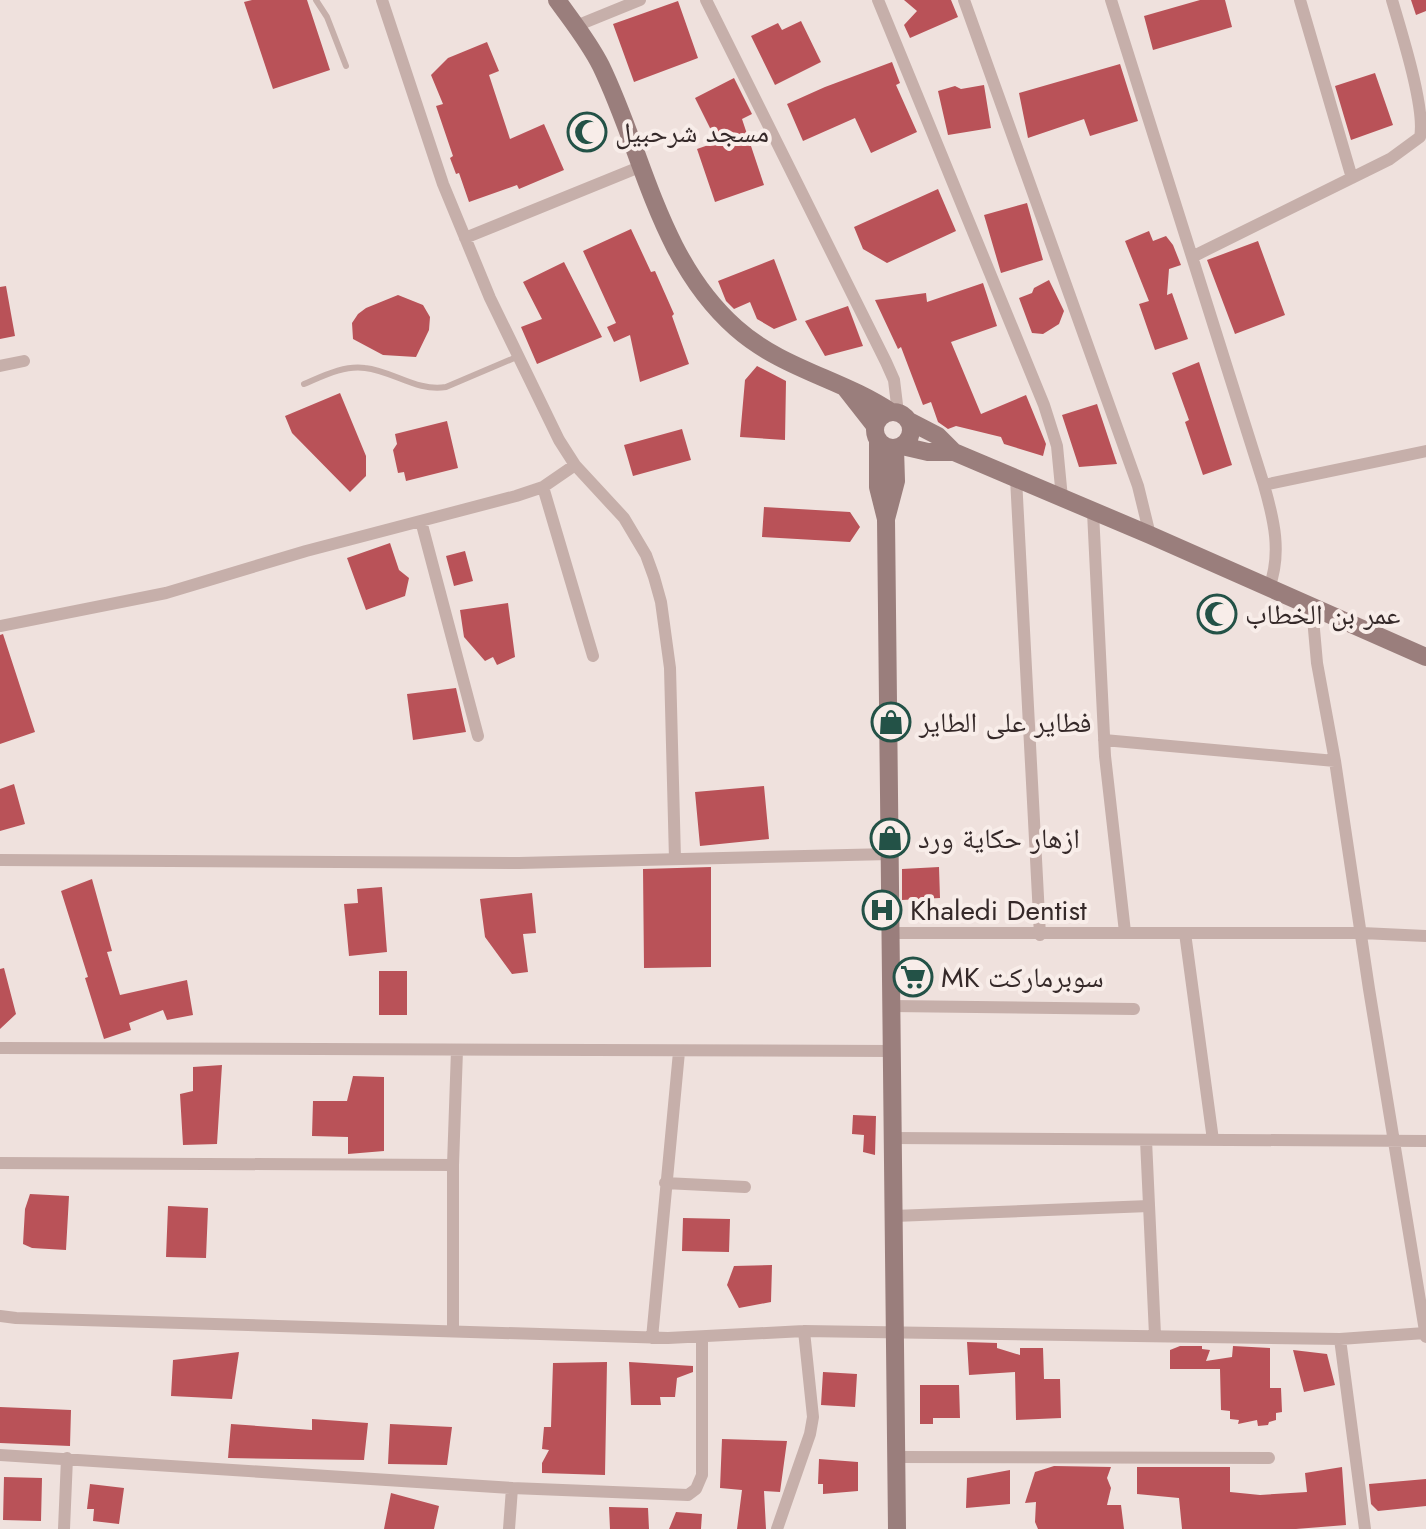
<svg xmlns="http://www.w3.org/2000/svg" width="1426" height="1529" font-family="Jost,'Noto Naskh Arabic',sans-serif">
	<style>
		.building { fill: #b95258 }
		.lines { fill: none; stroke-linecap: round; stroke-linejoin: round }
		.lane { stroke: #c6afaa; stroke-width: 6 }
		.street { stroke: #c6afaa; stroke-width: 12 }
		.secondary { stroke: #9a7e7c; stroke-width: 18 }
		.labels { text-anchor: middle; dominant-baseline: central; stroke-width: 8; stroke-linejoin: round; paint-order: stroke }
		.poi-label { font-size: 28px; fill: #352929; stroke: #f8ede9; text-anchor: start }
	</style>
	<rect width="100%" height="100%" fill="#efe1dd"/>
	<path class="building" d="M 252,0 L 307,0 L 330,70 L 273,89 L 244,2 Z
		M 904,0 L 951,0 L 958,17 L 910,38 L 904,25 L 917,11 Z
		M 1200,0 L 1225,0 L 1232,27 L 1153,50 L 1144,16 Z
		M 1411,0 L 1426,0 L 1426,11 L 1416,15 Z
		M 678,1 L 698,58 L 634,82 L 613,24 Z
		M 801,21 L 821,62 L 775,85 L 751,36 L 778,23 L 782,30 Z
		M 487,42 L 499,71 L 489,75 L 510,139 L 544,124 L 564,170 L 519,189 L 517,185 L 469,202 L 459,173 L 456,174 L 450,158 L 453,156 L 436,106 L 443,104 L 431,75 L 448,58 Z
		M 892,62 L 900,83 L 896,85 L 917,132 L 871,153 L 855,118 L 803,141 L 787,104 L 825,87 Z
		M 1120,64 L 1138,121 L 1090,136 L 1084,119 L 1028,138 L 1019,93 Z
		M 1375,73 L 1393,125 L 1351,140 L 1335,86 Z
		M 734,78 L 752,114 L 742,119 L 764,185 L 715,202 L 697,149 L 717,142 L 695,98 Z
		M 984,85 L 991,128 L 948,135 L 938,91 L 955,86 L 961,89 Z
		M 938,189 L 956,231 L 887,263 L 863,249 L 854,227 Z
		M 1027,203 L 1043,260 L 1001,273 L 984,215 Z
		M 631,229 L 651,272 L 655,271 L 674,314 L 672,316 L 689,364 L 640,382 L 630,335 L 614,342 L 607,327 L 616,323 L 583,251 Z
		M 1149,231 L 1153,241 L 1166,236 L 1173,245 L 1181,265 L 1169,269 L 1167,295 L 1172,293 L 1188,339 L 1155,350 L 1139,304 L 1149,301 L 1125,241 Z
		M 1258,241 L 1285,315 L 1235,334 L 1207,260 Z
		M 774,259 L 797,320 L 774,329 L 757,319 L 750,302 L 734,309 L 726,301 L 718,281 Z
		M 564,262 L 602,337 L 537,364 L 521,327 L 542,319 L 523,282 Z
		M 1049,280 L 1064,311 L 1059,324 L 1043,334 L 1032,333 L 1019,298 L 1032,293 L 1034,288 Z
		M 983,283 L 997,326 L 951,342 L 981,414 L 1026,395 L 1046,444 L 1043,456 L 1004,444 L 1001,437 L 956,426 L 948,429 L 938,422 L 931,402 L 923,405 L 901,347 L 898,349 L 875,300 L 926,293 L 927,302 Z
		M 6,286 L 15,336 L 0,339 L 0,287 Z
		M 398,295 L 423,305 L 430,317 L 429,330 L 416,357 L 383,355 L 353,339 L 352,323 L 358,314 L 366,308 Z
		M 848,306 L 863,346 L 825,356 L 805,321 Z
		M 1199,362 L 1232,465 L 1203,475 L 1185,422 L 1189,420 L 1172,373 Z
		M 757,366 L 786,381 L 785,440 L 740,437 L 745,380 Z
		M 340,393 L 366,456 L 366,476 L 350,492 L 292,433 L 285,416 Z
		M 1097,404 L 1117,464 L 1079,467 L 1062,415 Z
		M 447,421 L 458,468 L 406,481 L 404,472 L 398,473 L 393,450 L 397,444 L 395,434 Z
		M 682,429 L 691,460 L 633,476 L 624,445 Z
		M 764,507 L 850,512 L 860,527 L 850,542 L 762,537 Z
		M 390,543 L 399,570 L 409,578 L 405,596 L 366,610 L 347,558 Z
		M 465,551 L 473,581 L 454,586 L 446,556 Z
		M 508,603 L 515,657 L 497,665 L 493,657 L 485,661 L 464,637 L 460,610 Z
		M 3,634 L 35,732 L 0,744 L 0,635 Z
		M 456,688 L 466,732 L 413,740 L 407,694 Z
		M 14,784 L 25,824 L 0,831 L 0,789 Z
		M 764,786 L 769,839 L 700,846 L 695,792 Z
		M 711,867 L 711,967 L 644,968 L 643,869 Z
		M 939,867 L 940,898 L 902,900 L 902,869 Z
		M 92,879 L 112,951 L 107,952 L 120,995 L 187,980 L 193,1015 L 167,1020 L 163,1010 L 129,1023 L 131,1030 L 104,1039 L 85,978 L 88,977 L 61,891 Z
		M 382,887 L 387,952 L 349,956 L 344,904 L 358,903 L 357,889 Z
		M 532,893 L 536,933 L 523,934 L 528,972 L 512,974 L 485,937 L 480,899 Z
		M 4,968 L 16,1014 L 0,1029 L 0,969 Z
		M 379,971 L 407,971 L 407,1015 L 379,1015 Z
		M 222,1065 L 217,1144 L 183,1145 L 180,1094 L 193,1091 L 193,1067 Z
		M 353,1076 L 384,1077 L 384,1151 L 348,1154 L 348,1137 L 312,1136 L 313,1101 L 347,1101 Z
		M 853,1115 L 876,1116 L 875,1155 L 863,1152 L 864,1135 L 852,1134 Z
		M 30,1194 L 69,1196 L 66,1250 L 32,1248 L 23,1244 L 25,1209 Z
		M 168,1206 L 208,1208 L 206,1258 L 166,1257 Z
		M 683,1218 L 730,1219 L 729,1252 L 682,1251 Z
		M 772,1265 L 771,1302 L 739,1308 L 727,1285 L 734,1266 Z
		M 967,1342 L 997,1343 L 997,1348 L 1020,1355 L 1020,1348 L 1043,1348 L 1044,1379 L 1060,1379 L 1061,1418 L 1016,1420 L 1015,1372 L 969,1375 Z
		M 1180,1346 L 1202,1346 L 1202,1349 L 1210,1350 L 1206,1361 L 1232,1357 L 1233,1346 L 1270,1348 L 1270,1388 L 1281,1388 L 1282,1412 L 1276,1413 L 1276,1420 L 1269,1422 L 1268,1425 L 1258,1426 L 1257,1420 L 1238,1424 L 1239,1420 L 1230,1419 L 1230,1411 L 1221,1410 L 1220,1369 L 1170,1369 L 1170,1350 Z
		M 1293,1350 L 1327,1354 L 1335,1385 L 1304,1392 Z
		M 239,1352 L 232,1399 L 171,1396 L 173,1360 Z
		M 607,1362 L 605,1475 L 542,1473 L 542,1463 L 549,1450 L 542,1449 L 544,1427 L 551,1427 L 553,1363 Z
		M 629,1362 L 693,1366 L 693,1372 L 677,1378 L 675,1397 L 660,1397 L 661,1405 L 631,1405 Z
		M 823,1372 L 857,1374 L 855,1407 L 821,1405 Z
		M 920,1385 L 959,1385 L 960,1418 L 933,1418 L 933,1424 L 920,1424 Z
		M 0,1407 L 71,1410 L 70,1446 L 0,1443 Z
		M 312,1419 L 368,1423 L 364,1460 L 228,1458 L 231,1424 L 312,1430 Z
		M 390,1424 L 452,1427 L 447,1465 L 388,1464 Z
		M 722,1439 L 787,1441 L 780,1492 L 764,1491 L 766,1529 L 737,1529 L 742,1490 L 720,1488 Z
		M 819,1459 L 858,1462 L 858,1491 L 823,1494 L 823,1484 L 818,1484 Z
		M 1054,1466 L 1111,1467 L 1107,1478 L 1111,1488 L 1107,1505 L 1121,1505 L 1124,1529 L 1038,1529 L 1035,1522 L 1036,1502 L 1025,1503 L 1035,1472 Z
		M 1137,1467 L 1230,1467 L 1230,1492 L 1260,1495 L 1307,1492 L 1305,1473 L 1342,1467 L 1346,1525 L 1296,1529 L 1182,1529 L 1179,1498 L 1137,1494 Z
		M 1010,1470 L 1010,1504 L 966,1508 L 967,1478 Z
		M 4,1477 L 42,1478 L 41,1521 L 3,1520 Z
		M 1426,1479 L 1426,1506 L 1378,1511 L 1371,1504 L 1369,1484 Z
		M 90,1484 L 124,1488 L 119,1524 L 93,1521 L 94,1509 L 87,1509 Z
		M 391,1493 L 439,1506 L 434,1529 L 384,1529 Z
		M 609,1507 L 648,1508 L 649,1529 L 610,1529 Z
		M 676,1512 L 702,1514 L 701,1529 L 669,1529 Z"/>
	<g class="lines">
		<path class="lane" d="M 316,0 L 327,17 L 346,66
			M 304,384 C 323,376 344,365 365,368 C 393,371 417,392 446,387 L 519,356"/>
		<path class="street" d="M 382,0 L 443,184 L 490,298 L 559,440 L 575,465 L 624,518 L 646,555 L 654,577 L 661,602 L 670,668 L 675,859
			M 706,0 L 886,362 L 894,380 L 898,413
			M 878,0 L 1044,405 L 1057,446 L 1062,498
			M 964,0 L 1138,486 L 1150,535
			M 1111,0 L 1264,485 C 1274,520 1282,553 1269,588
			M 1300,0 L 1352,178
			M 576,26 L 640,0
			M 465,238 L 642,166
			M 1194,256 L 1390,159 L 1420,137 C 1426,109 1401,31 1392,0
			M 0,366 L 24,361
			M 1016,478 L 1040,935
			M 1264,485 L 1426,451
			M 543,487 L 593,656
			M 1093,512 L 1105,756 L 1125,932
			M 421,521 L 478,736
			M 1312,607 L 1317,663 L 1335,761 L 1369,989 L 1426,1337
			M 0,626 L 166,593 L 306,551 L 516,496 L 543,487 L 575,465
			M 1104,740 L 1335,761
			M 0,860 L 519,863 L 890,854
			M 891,933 L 1362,933 L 1426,936
			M 1185,933 L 1213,1140
			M 892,1006 L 1134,1009
			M 0,1048 L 892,1051
			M 893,1138 L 1426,1141
			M 1146,1140 L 1155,1335
			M 0,1163 L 453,1165
			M 665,1183 L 745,1187
			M 894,1216 L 1149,1206
			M 0,1316 L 16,1318 L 668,1338 L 804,1331 L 1340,1339 L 1425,1333
			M 453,1330 L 453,1165 L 457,1050
			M 652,1338 L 679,1052
			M 1340,1339 L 1365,1529
			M 0,1455 L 512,1488 L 688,1495 L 696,1489 L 702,1475 L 702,1338
			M 897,1457 L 1269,1458
			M 64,1529 L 67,1458
			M 509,1529 L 512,1488
			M 777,1529 L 810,1434 L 813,1417 L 804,1331"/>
		<path class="secondary" d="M 557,0 C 572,21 589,42 601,66 C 644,155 659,260 736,328 C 782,369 842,379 891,412
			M 846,389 L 875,426
			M875 430a18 18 0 1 1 36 0a18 18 0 1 1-36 0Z
			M 909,421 L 938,436 L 954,452
			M 878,439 L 878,487 L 886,519 L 897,1529
			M 902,446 L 928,452 L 954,452 L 1150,535 L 1426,657
			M 886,519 L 896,481 L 895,448"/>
	</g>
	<defs>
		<g id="mosque-ring" transform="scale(2)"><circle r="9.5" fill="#f8ede9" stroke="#235247" stroke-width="1.5"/><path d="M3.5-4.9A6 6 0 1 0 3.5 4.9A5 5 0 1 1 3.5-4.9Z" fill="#235247"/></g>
		<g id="shop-ring" transform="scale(2)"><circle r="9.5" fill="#f8ede9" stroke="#235247" stroke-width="1.5"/><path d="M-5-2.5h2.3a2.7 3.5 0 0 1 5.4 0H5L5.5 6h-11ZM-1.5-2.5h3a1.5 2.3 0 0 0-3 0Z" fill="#235247"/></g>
		<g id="hospital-ring" transform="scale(2)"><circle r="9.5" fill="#f8ede9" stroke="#235247" stroke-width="1.5"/><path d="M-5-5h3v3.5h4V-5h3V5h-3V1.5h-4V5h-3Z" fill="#235247"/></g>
		<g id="supermarket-ring" transform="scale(2)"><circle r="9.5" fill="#f8ede9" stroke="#235247" stroke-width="1.5"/><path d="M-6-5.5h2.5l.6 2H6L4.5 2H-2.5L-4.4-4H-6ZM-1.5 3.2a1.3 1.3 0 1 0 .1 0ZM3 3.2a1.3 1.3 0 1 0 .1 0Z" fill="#235247"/></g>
	</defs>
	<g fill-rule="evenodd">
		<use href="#mosque-ring" x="587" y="132"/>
		<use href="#mosque-ring" x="1217" y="614"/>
		<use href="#shop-ring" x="891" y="722"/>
		<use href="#shop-ring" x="890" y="838"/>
		<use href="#hospital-ring" x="882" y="910"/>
		<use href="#supermarket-ring" x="913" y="977"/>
	</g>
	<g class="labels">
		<g class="poi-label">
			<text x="615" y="132">مسجد شرحبيل</text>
			<text x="1245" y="614">عمر بن الخطاب</text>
			<text x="919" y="722">فطاير على الطاير</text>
			<text x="918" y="838">ازهار حكاية ورد</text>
			<text x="910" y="910">Khaledi Dentist</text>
			<text x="941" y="977">MK سوبرماركت</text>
		</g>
	</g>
</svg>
